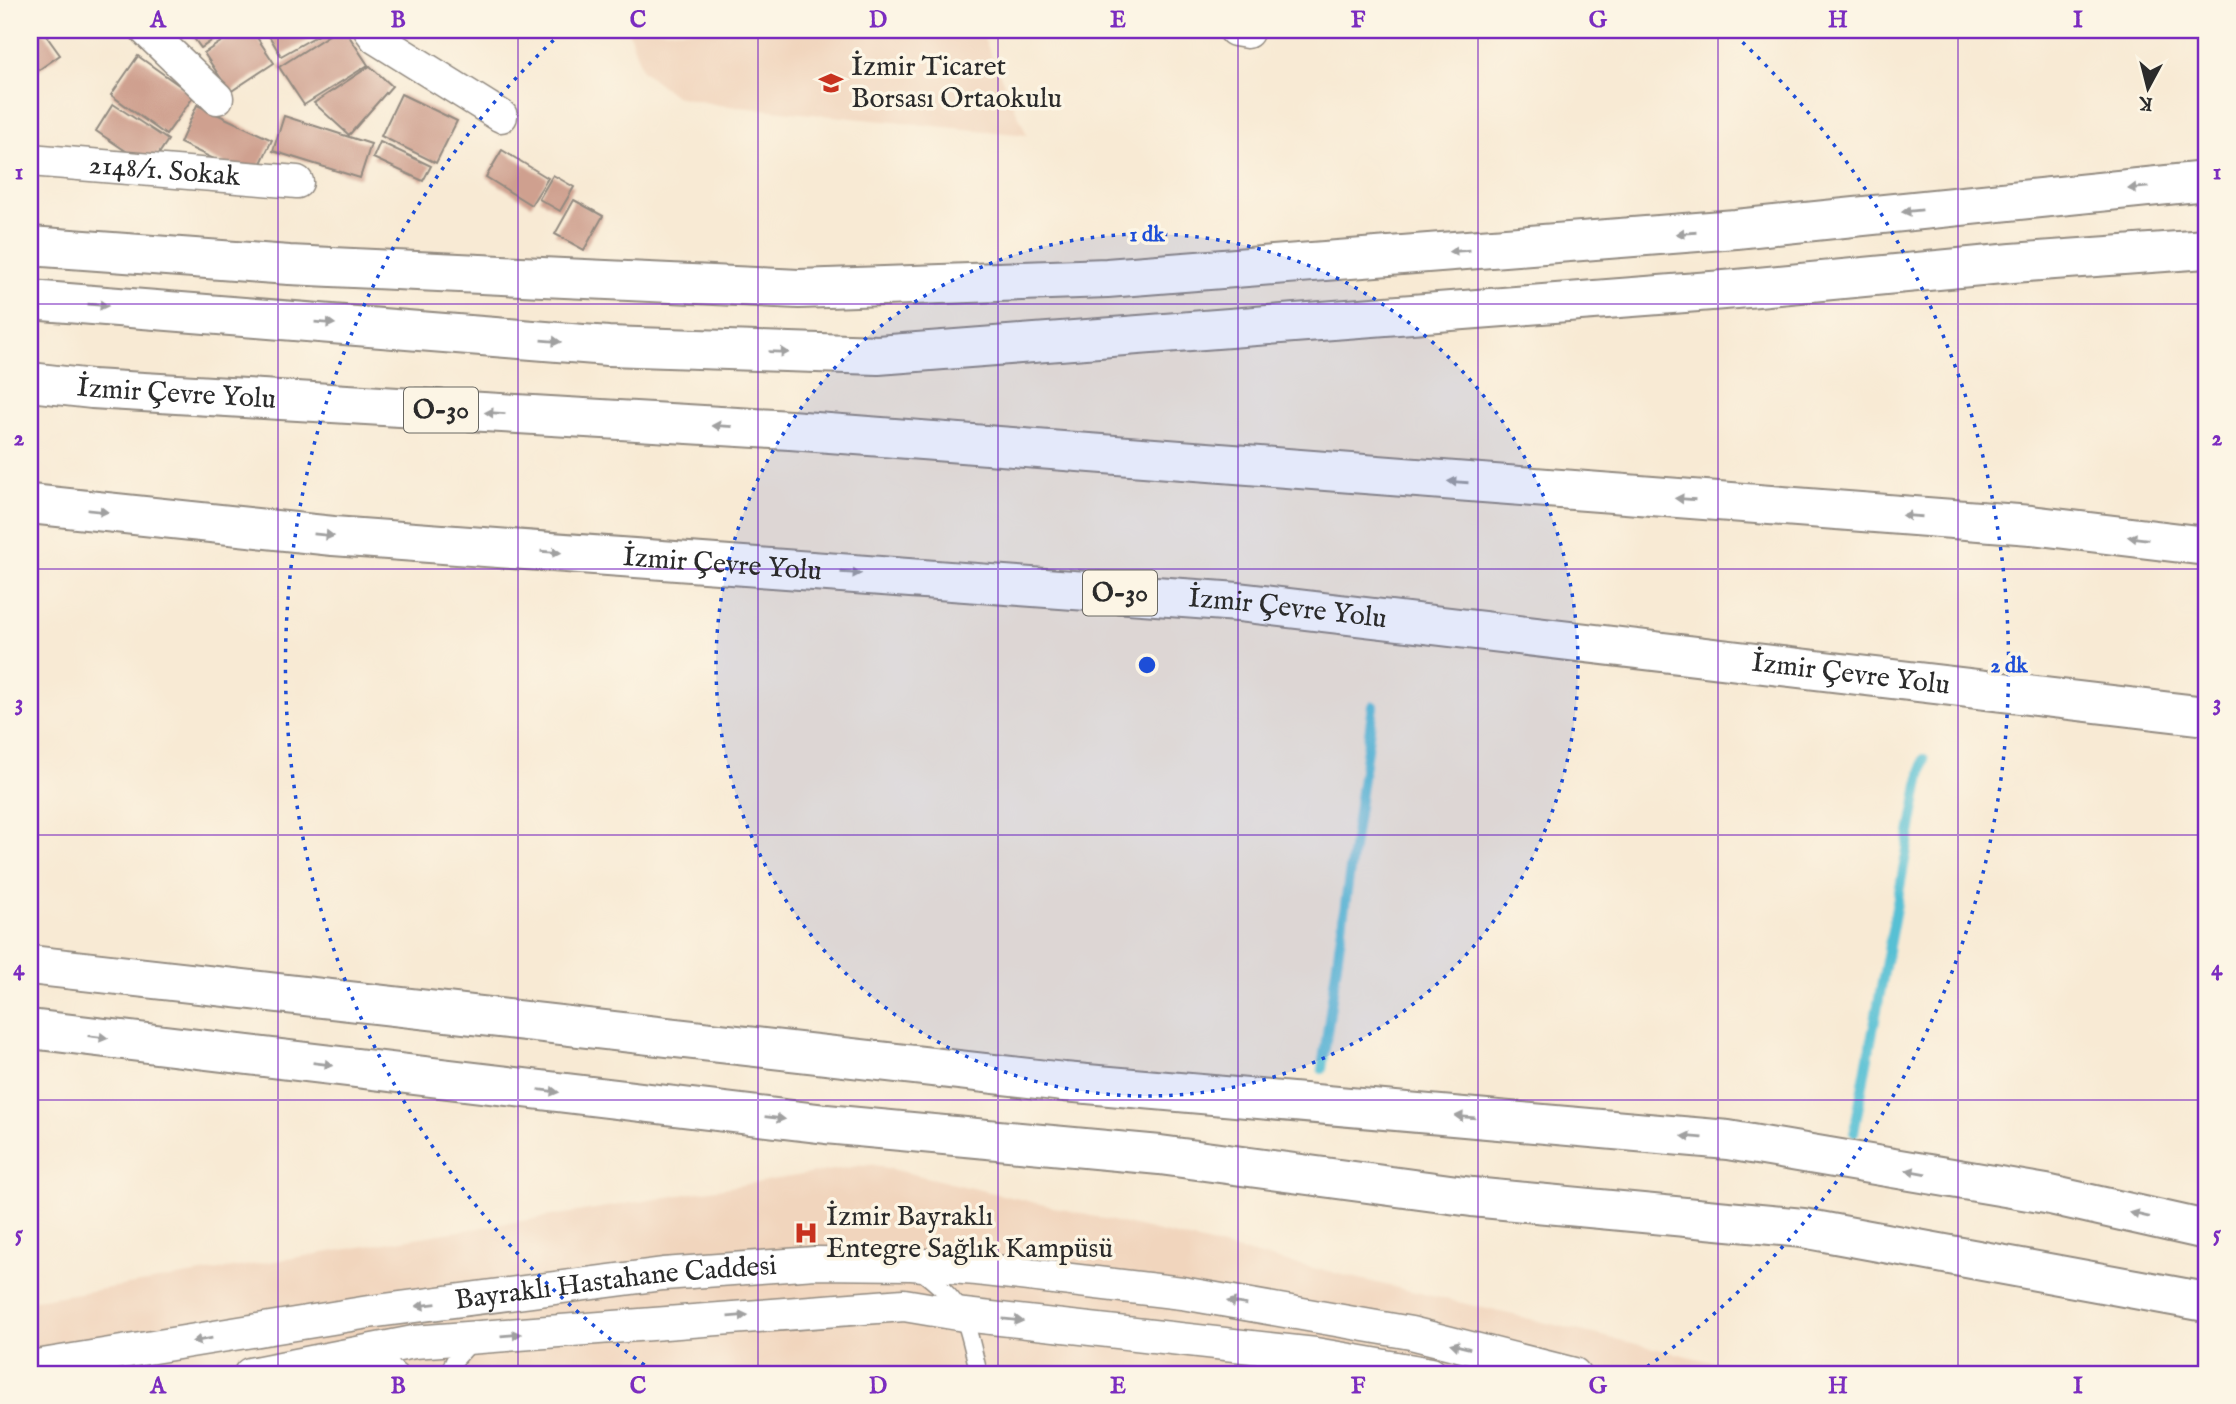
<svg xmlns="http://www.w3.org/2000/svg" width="2236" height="1404" font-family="'IM FELL English',serif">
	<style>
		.built { fill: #f1d5bd }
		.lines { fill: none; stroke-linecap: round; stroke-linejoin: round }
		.stream { stroke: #57c0d4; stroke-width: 10 }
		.building { fill: #cfa08f }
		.lane-casing { stroke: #928a80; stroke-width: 19 }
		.street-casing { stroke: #928a80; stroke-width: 35 }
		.highway-casing { stroke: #928a80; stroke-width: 42 }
		.lane { stroke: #fff; stroke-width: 16 }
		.street { stroke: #fff; stroke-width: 32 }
		.highway { stroke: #fff; stroke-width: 38 }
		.oneway { fill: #a0a0a0 }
		.grid { fill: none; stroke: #7b2cbf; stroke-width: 2; stroke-opacity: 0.55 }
		.ring { fill: none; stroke: #1d4ed8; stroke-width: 3.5; stroke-dasharray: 3.5 7 }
		.labels { text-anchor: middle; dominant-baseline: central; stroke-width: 7; stroke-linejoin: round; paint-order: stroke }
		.shield { fill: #fcf5e5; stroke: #6a6863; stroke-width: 2 }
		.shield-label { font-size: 26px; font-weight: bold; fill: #2b2b2b }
		.poi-label { font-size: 28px; fill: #2b2b2b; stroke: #fcf5e5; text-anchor: start }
		.street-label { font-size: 28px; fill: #2b2b2b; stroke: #fcf5e5 }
		.centre { fill: #1d4ed8; stroke: #fcf5e5; stroke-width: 3.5 }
		.ring-label { font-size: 21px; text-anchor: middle; font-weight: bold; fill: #1d4ed8; stroke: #fcf5e5; stroke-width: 7; stroke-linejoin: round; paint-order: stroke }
		.neatline { fill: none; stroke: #7b2cbf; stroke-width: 2.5 }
		.grid-label { font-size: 23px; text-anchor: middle; font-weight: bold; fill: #7b2cbf }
	</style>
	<rect width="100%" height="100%" fill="#fcf5e5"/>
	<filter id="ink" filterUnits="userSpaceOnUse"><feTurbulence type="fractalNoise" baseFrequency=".0143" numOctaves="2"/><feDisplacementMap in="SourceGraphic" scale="14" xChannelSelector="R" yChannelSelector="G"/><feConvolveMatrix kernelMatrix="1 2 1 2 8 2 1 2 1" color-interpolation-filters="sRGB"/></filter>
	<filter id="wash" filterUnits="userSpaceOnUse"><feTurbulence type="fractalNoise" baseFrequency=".00686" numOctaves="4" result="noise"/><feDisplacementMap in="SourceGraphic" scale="28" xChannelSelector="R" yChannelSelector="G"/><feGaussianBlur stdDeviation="1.57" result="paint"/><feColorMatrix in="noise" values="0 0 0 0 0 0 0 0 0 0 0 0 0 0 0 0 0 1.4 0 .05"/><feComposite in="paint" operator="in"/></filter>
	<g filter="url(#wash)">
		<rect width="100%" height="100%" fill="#f8ead4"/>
		<path class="built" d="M 628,30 L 980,30 L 1027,135 L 719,105 L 675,96 L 642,70 Z
			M 870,1164 L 1764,1374 L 30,1374 L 30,1301 Z"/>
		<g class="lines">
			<path class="stream" d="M 1322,1069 L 1373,706
				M 1854,1132 L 1924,759"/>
		</g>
		<g id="blocks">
			<path class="building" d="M 30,30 L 42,30 L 60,55 L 30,76 Z
				M 188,30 L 227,30 L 201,48 Z
				M 239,30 L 252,30 L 274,63 L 230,92 L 204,53 Z
				M 275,30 L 327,30 L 281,56 L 268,34 Z
				M 337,30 L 345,30 L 368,65 L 304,105 L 279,67 Z
				M 138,56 L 194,96 L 166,135 L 111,95 Z
				M 370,66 L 392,86 L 349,135 L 314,103 Z
				M 401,94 L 457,121 L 436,163 L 381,136 Z
				M 113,104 L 168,140 L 150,167 L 96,131 Z
				M 197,105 L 272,140 L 254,178 L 180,143 Z
				M 284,116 L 371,144 L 360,178 L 273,151 Z
				M 380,142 L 431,166 L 423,181 L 373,158 Z
				M 502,150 L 548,178 L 531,205 L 486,177 Z
				M 553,175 L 574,187 L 560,211 L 539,199 Z
				M 574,200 L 603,216 L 584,250 L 555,234 Z"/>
		</g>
	</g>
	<g filter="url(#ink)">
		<use href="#blocks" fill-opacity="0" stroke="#928a80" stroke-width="2"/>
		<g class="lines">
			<g class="lane-casing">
				<path id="lane" d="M 918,1269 C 967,1305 965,1318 979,1374
					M 367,1359 L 391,1366 L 400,1374
					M 448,1374 L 454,1361 L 473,1340"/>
			</g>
			<g class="street-casing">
				<g id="street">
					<path d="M 146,30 L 217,98"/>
					<path d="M 370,30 L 376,38 L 501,116"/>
					<path d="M 1235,30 L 1247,32"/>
					<path id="s1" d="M 30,160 L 297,182"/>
					<path id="s2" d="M 30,1367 L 369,1312 L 663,1274 L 815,1263 L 911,1264 L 977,1269 L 1182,1293 L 1411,1333 L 1574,1374"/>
					<path d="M 250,1374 L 414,1342 L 904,1305 L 964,1315 L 1315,1354 L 1431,1374"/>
				</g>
			</g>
			<g class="highway-casing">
				<g id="highway">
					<path d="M 30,246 L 289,265 L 799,289 L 1107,278 L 1736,229 L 2206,181"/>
					<path d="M 30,300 L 608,346 L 878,355 L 1737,289 L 2012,263 L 2206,249"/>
					<path id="s3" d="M 30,382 L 92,389 L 790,430 L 2031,525 L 2206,546"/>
					<path id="s4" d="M 30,504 L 333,536 L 1238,602 L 2206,716"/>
					<path d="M 30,965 L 1064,1082 L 1728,1140 L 2046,1194 L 2206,1230"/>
					<path d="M 30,1029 L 826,1124 L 1160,1155 L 1472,1197 L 1803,1228 L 2206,1302"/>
				</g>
			</g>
			<use href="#lane" class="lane"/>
			<use href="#street" class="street"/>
			<use href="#highway" class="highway"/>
		</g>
		<defs><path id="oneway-solid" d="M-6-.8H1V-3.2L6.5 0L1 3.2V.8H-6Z" transform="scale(1.75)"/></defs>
		<g class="oneway">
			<use href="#oneway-solid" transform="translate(2138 188) rotate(174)"/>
			<use href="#oneway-solid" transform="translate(1912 211) rotate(174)"/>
			<use href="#oneway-solid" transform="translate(1686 233) rotate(176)"/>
			<use href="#oneway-solid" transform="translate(1459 251) rotate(176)"/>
			<use href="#oneway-solid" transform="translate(98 305) rotate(5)"/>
			<use href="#oneway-solid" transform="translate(325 323) rotate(5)"/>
			<use href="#oneway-solid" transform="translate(551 341) rotate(5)"/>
			<use href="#oneway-solid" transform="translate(779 352) rotate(2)"/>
			<use href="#oneway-solid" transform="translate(495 413) rotate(-177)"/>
			<use href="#oneway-solid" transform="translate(722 426) rotate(-177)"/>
			<use href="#oneway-solid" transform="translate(1458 482) rotate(-176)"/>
			<use href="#oneway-solid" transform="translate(1685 499) rotate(-176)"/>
			<use href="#oneway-solid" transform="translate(98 511) rotate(6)"/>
			<use href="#oneway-solid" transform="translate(1912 516) rotate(-176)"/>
			<use href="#oneway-solid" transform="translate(324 535) rotate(6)"/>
			<use href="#oneway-solid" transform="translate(2138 538) rotate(-173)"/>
			<use href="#oneway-solid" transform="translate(551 552) rotate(4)"/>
			<use href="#oneway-solid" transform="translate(851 573) rotate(4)"/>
			<use href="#oneway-solid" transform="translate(98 1037) rotate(7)"/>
			<use href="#oneway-solid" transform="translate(323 1064) rotate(7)"/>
			<use href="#oneway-solid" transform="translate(549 1091) rotate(7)"/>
			<use href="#oneway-solid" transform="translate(1465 1117) rotate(-175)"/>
			<use href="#oneway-solid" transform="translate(775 1118) rotate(7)"/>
			<use href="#oneway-solid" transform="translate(1692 1137) rotate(-175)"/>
			<use href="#oneway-solid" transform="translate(1916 1172) rotate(-170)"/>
			<use href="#oneway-solid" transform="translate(2140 1215) rotate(-167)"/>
			<use href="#oneway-solid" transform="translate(1237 1303) rotate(-170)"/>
			<use href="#oneway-solid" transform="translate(426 1305) rotate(173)"/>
			<use href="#oneway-solid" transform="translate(738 1316) rotate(-5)"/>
			<use href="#oneway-solid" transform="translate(1013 1320) rotate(6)"/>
			<use href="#oneway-solid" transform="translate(511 1335) rotate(-5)"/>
			<use href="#oneway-solid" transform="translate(202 1340) rotate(170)"/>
			<use href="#oneway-solid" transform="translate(1460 1346) rotate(-166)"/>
		</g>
	</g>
	<path class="grid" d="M 278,30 L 278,1374M 518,30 L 518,1374M 758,30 L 758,1374M 998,30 L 998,1374M 1238,30 L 1238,1374M 1478,30 L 1478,1374M 1718,30 L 1718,1374M 1958,30 L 1958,1374M 30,304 L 2206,304M 30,569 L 2206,569M 30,835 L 2206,835M 30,1100 L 2206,1100"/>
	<circle cx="1147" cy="665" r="431" fill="#1d4ed8" fill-opacity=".12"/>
	<g class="ring">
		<circle cx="1147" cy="665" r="431"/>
		<path d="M653 1371A862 862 0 0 1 559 35M1735 35A862 862 0 0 1 1641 1371"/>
	</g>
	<defs>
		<g id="school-bare" transform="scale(1.89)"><path d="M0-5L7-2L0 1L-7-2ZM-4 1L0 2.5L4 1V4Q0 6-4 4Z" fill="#c8321e" stroke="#fcf5e5" stroke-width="2.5" paint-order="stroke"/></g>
		<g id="hospital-bare" transform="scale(1.89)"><path d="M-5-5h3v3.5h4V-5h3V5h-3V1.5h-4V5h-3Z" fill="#c8321e" stroke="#fcf5e5" stroke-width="2.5" paint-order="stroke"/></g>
	</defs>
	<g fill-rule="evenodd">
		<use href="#school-bare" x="831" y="83"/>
		<use href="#hospital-bare" x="806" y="1233"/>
	</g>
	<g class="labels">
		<g class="shield">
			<rect x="404" y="387.5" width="74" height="45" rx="5"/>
			<rect x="1083" y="570.5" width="74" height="45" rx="5"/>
		</g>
		<g class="shield-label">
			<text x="441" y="410">O-30</text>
			<text x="1120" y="593">O-30</text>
		</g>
		<g class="poi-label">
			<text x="851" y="67">İzmir Ticaret<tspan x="851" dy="32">Borsası Ortaokulu</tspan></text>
			<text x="826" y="1217">İzmir Bayraklı<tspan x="826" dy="32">Entegre Sağlık Kampüsü</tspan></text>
		</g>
		<g class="street-label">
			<text stroke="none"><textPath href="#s1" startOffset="135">2148/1. Sokak</textPath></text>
			<text stroke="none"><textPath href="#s3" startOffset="147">İzmir Çevre Yolu</textPath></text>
			<text stroke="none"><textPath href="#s4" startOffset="695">İzmir Çevre Yolu</textPath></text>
			<text stroke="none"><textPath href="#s4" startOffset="1262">İzmir Çevre Yolu</textPath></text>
			<text stroke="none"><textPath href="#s4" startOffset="1829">İzmir Çevre Yolu</textPath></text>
			<text stroke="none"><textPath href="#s2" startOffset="592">Bayraklı Hastahane Caddesi</textPath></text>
		</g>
	</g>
	<circle cx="1147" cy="665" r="10" class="centre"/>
	<g class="ring-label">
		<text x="1147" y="241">1 dk</text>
		<text x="2009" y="672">2 dk</text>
	</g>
	<rect width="2236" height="1404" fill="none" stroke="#fcf5e5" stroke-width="77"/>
	<g transform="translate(2148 88) rotate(187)" stroke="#fcf5e5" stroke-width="5" paint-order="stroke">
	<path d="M0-5L12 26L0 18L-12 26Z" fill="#2b2b2b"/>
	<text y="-10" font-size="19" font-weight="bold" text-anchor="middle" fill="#2b2b2b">K</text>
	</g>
	<rect x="38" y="38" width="2160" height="1328" class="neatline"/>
	<g class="grid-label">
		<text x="158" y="27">A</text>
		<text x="398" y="27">B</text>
		<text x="638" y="27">C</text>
		<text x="878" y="27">D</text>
		<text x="1118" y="27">E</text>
		<text x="1358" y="27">F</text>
		<text x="1598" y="27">G</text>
		<text x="1838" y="27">H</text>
		<text x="2078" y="27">I</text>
		<text x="19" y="179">1</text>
		<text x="2217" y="179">1</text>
		<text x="19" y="445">2</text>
		<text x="2217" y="445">2</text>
		<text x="19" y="710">3</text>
		<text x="2217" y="710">3</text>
		<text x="19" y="975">4</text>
		<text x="2217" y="975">4</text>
		<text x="19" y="1241">5</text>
		<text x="2217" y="1241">5</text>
		<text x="158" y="1393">A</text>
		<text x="398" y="1393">B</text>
		<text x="638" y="1393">C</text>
		<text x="878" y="1393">D</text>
		<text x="1118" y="1393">E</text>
		<text x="1358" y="1393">F</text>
		<text x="1598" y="1393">G</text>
		<text x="1838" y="1393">H</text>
		<text x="2078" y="1393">I</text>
	</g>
</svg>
